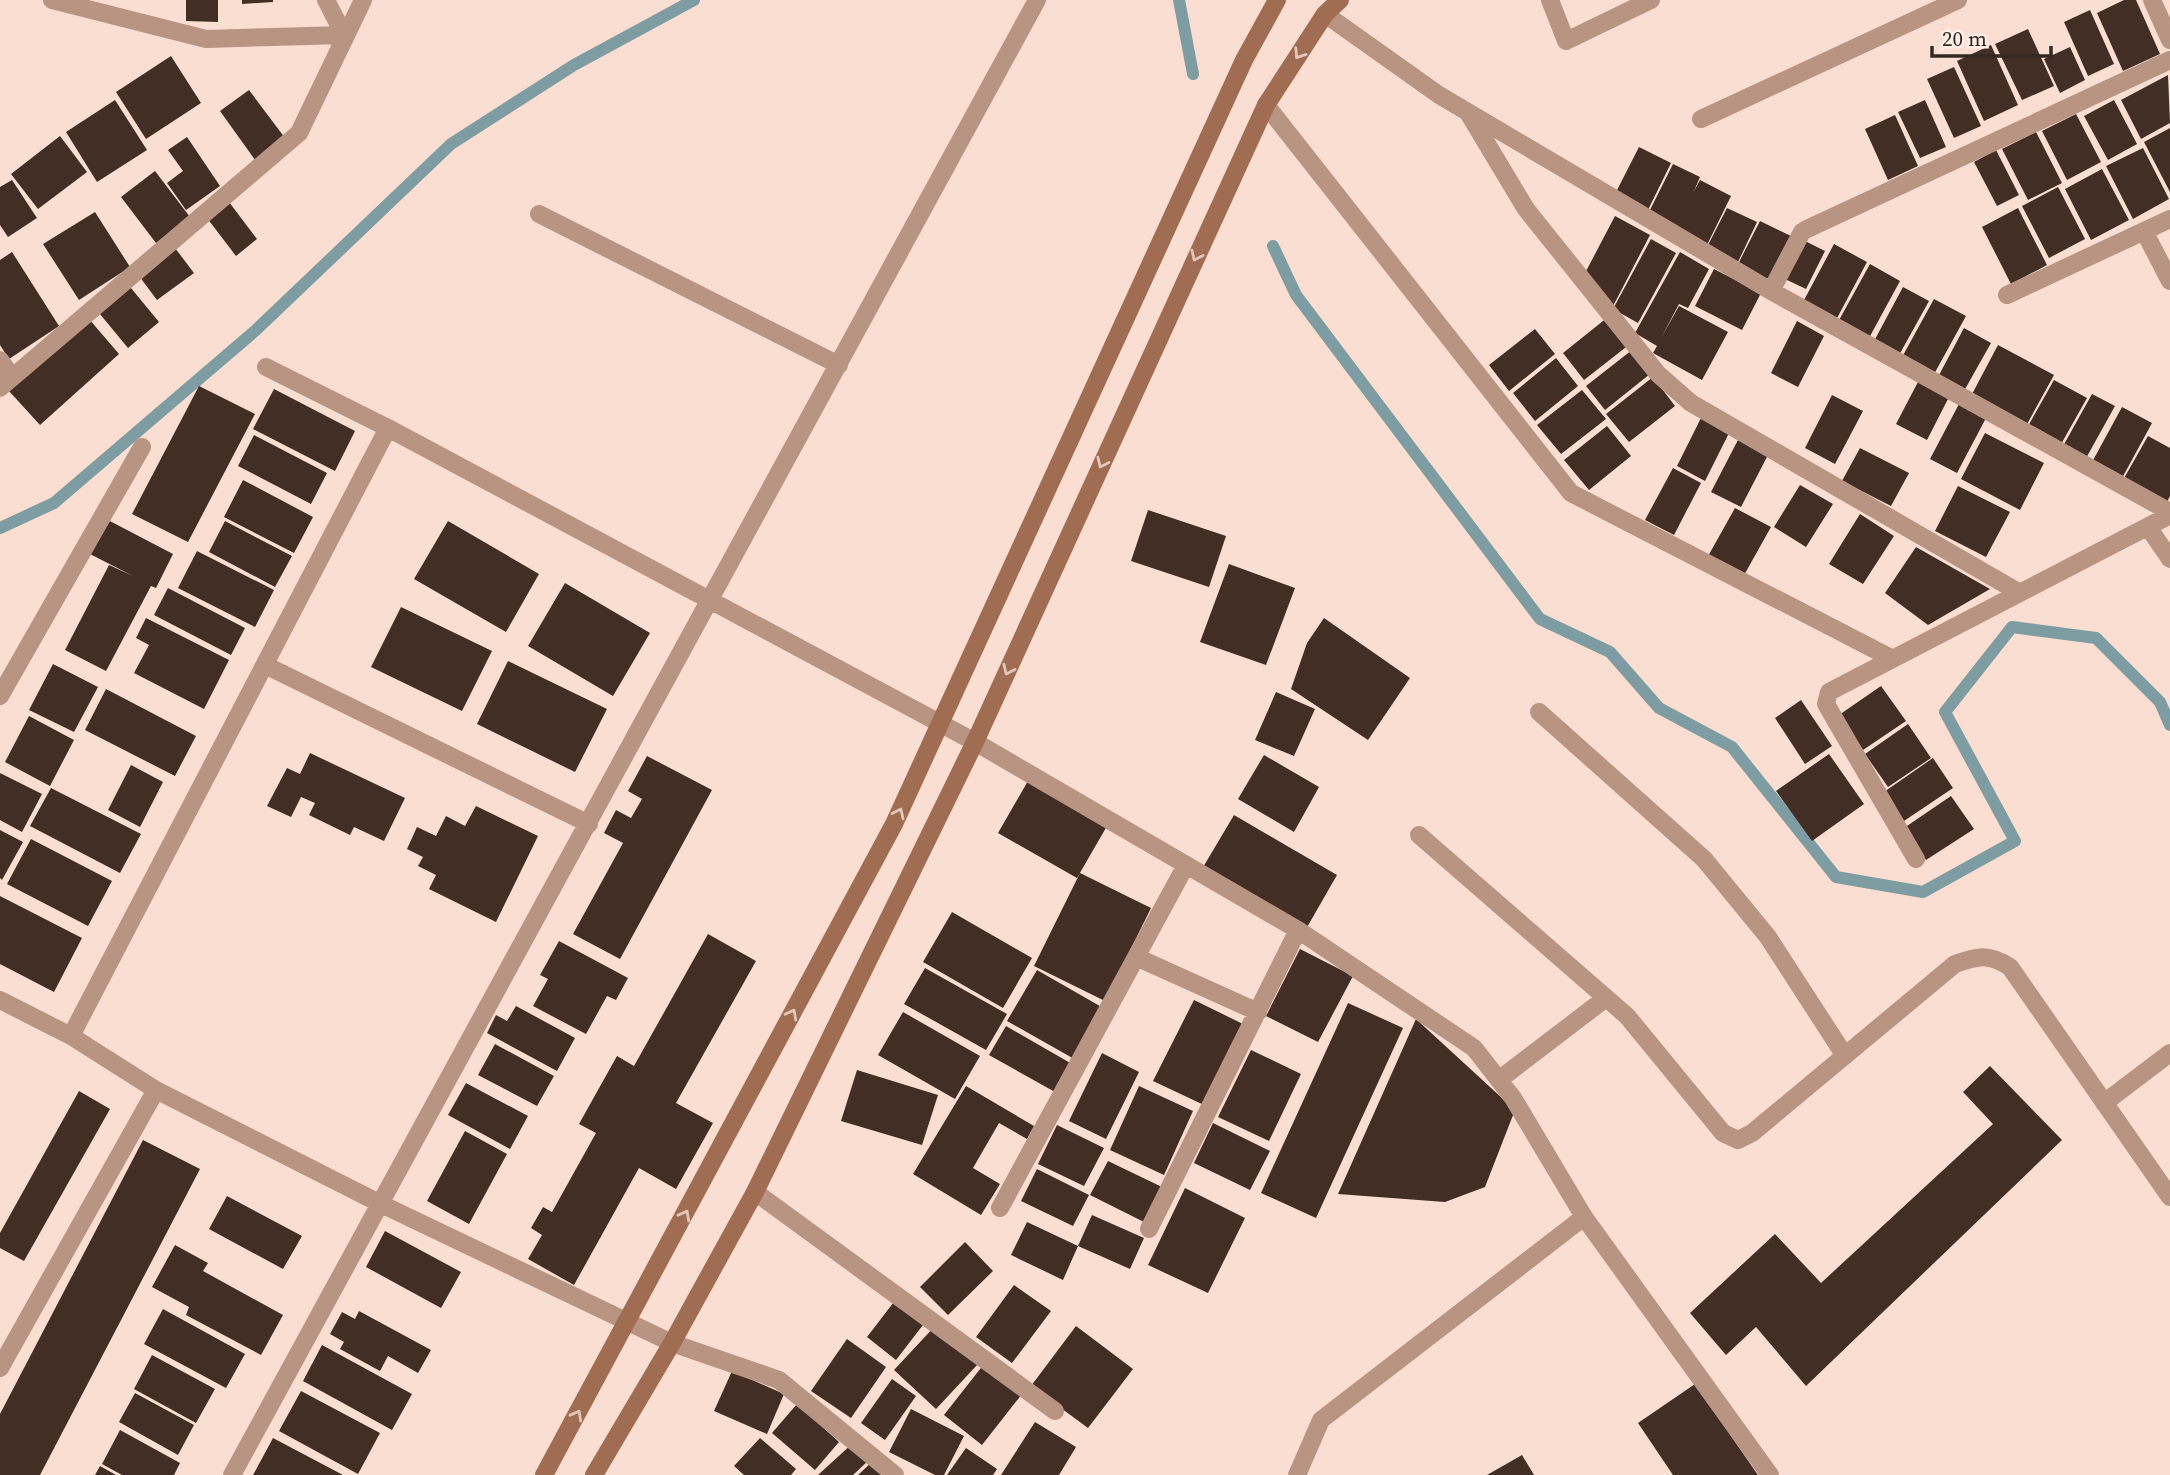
<svg xmlns="http://www.w3.org/2000/svg" width="2170" height="1475" font-family="'Source Serif 4',serif">
	<style>
		.lines { fill: none; stroke-linecap: round; stroke-linejoin: round }
		.stream { stroke: #7e9da3; stroke-width: 12 }
		.building { fill: #422e24 }
		.street { stroke: #b89482; stroke-width: 18 }
		.secondary { stroke: #a06c52; stroke-width: 18 }
		.oneway { stroke: #e2c7ba }
	</style>
	<rect width="100%" height="100%" fill="#faded1"/>
	<g class="lines">
		<path class="stream" d="M 1179,0 L 1193,74
			M 1273,246 L 1296,295 L 1540,619 L 1610,652 L 1659,708 L 1732,747 L 1836,877 L 1923,892 L 2015,841 L 1945,712 L 2012,627 L 2096,638 L 2160,702 L 2170,725
			M 0,528 L 54,503 L 256,330 L 451,144 L 574,65 L 694,0"/>
	</g>
	<path class="building" d="M 186,0 L 218,0 L 218,22 L 186,21 Z
		M 242,0 L 273,0 L 273,2 L 242,4 Z
		M 2124,0 L 2136,0 L 2160,54 L 2123,71 L 2097,13 Z
		M 2090,10 L 2114,64 L 2088,76 L 2064,22 Z
		M 2028,29 L 2054,86 L 2022,100 L 1995,44 Z
		M 1991,45 L 2018,105 L 1984,121 L 1957,61 Z
		M 2070,47 L 2085,80 L 2060,93 L 2044,59 Z
		M 171,56 L 201,103 L 146,139 L 116,92 Z
		M 1954,67 L 1981,126 L 1954,138 L 1927,79 Z
		M 2168,75 L 2170,123 L 2141,139 L 2121,100 Z
		M 249,90 L 288,142 L 258,164 L 220,111 Z
		M 115,100 L 147,150 L 97,182 L 66,132 Z
		M 1925,100 L 1946,147 L 1920,158 L 1898,112 Z
		M 2114,100 L 2137,144 L 2108,160 L 2084,116 Z
		M 2076,114 L 2101,162 L 2067,180 L 2042,131 Z
		M 1895,115 L 1918,166 L 1888,180 L 1865,129 Z
		M 2170,128 L 2170,192 L 2144,142 Z
		M 2036,132 L 2062,183 L 2028,200 L 2002,149 Z
		M 60,136 L 87,172 L 38,209 L 11,174 Z
		M 187,137 L 220,186 L 186,210 L 167,183 L 183,171 L 168,150 Z
		M 1639,147 L 1671,163 L 1647,212 L 1614,196 Z
		M 2143,148 L 2169,199 L 2133,219 L 2106,166 Z
		M 1996,150 L 2019,195 L 1997,206 L 1974,162 Z
		M 1673,164 L 1700,177 L 1694,191 L 1700,180 L 1731,196 L 1705,249 L 1648,214 Z
		M 2102,169 L 2129,220 L 2091,240 L 2065,189 Z
		M 155,171 L 190,217 L 156,243 L 121,197 Z
		M 12,180 L 37,218 L 8,237 L 0,225 L 0,187 Z
		M 2058,187 L 2085,239 L 2049,258 L 2022,206 Z
		M 229,202 L 257,239 L 236,256 L 207,218 Z
		M 1727,208 L 1757,222 L 1737,264 L 1706,249 Z
		M 2018,208 L 2047,265 L 2011,284 L 1982,227 Z
		M 95,212 L 130,267 L 79,300 L 43,244 Z
		M 1615,216 L 1650,235 L 1611,310 L 1584,275 Z
		M 1760,221 L 1791,236 L 1768,283 L 1736,268 Z
		M 1651,239 L 1676,253 L 1638,323 L 1613,309 Z
		M 1805,241 L 1825,251 L 1806,289 L 1785,279 Z
		M 1834,244 L 1867,262 L 1836,320 L 1803,302 Z
		M 175,248 L 194,273 L 157,300 L 139,276 Z
		M 12,252 L 59,326 L 9,359 L 0,345 L 0,260 Z
		M 1680,252 L 1709,269 L 1688,308 L 1679,304 L 1661,338 L 1679,306 L 1728,332 L 1702,380 L 1653,353 L 1657,346 L 1635,333 Z
		M 1870,264 L 1900,281 L 1869,338 L 1838,322 Z
		M 1714,269 L 1761,293 L 1742,330 L 1695,306 Z
		M 126,282 L 159,322 L 128,348 L 95,308 Z
		M 1903,287 L 1929,301 L 1898,357 L 1873,343 Z
		M 1934,299 L 1966,316 L 1933,376 L 1901,359 Z
		M 1608,317 L 1630,344 L 1584,380 L 1563,353 Z
		M 89,319 L 119,354 L 40,425 L 9,391 Z
		M 1797,321 L 1824,336 L 1798,387 L 1771,373 Z
		M 1964,328 L 1991,343 L 1964,391 L 1938,377 Z
		M 1535,329 L 1555,354 L 1509,391 L 1489,365 Z
		M 1998,345 L 2054,375 L 2026,426 L 1971,396 Z
		M 1632,350 L 1650,374 L 1605,410 L 1586,386 Z
		M 1556,358 L 1578,386 L 1535,421 L 1513,393 Z
		M 1653,377 L 1675,406 L 1629,442 L 1606,414 Z
		M 2054,380 L 2087,398 L 2060,446 L 2027,428 Z
		M 1918,382 L 1949,397 L 1927,440 L 1896,424 Z
		M 199,386 L 255,414 L 188,542 L 132,514 Z
		M 274,389 L 355,431 L 335,471 L 253,429 Z
		M 1582,390 L 1606,419 L 1561,454 L 1537,425 Z
		M 2092,394 L 2115,406 L 2085,460 L 2062,448 Z
		M 1832,395 L 1863,411 L 1835,464 L 1805,448 Z
		M 1959,404 L 1986,418 L 1957,473 L 1930,459 Z
		M 2122,407 L 2152,423 L 2121,480 L 2091,464 Z
		M 1701,418 L 1729,433 L 1705,481 L 1677,466 Z
		M 1607,426 L 1631,456 L 1589,490 L 1564,460 Z
		M 1985,433 L 2044,463 L 2020,510 L 1961,479 Z
		M 254,435 L 327,473 L 311,504 L 238,466 Z
		M 2148,436 L 2170,448 L 2170,496 L 2166,504 L 2123,480 Z
		M 1738,440 L 1768,455 L 1741,507 L 1711,492 Z
		M 1860,448 L 1909,473 L 1891,506 L 1842,481 Z
		M 1673,468 L 1701,483 L 1674,535 L 1645,520 Z
		M 243,480 L 313,517 L 294,553 L 224,517 Z
		M 1800,485 L 1833,504 L 1806,547 L 1774,527 Z
		M 1958,486 L 2010,512 L 1986,557 L 1935,531 Z
		M 1735,508 L 1771,527 L 1743,577 L 1707,558 Z
		M 1148,510 L 1226,536 L 1209,587 L 1131,561 Z
		M 1860,514 L 1894,536 L 1863,584 L 1829,564 Z
		M 106,519 L 173,554 L 156,588 L 151,586 L 106,671 L 65,650 L 109,565 L 133,576 L 88,553 Z
		M 225,521 L 292,556 L 275,587 L 209,552 Z
		M 448,521 L 539,574 L 506,632 L 414,579 Z
		M 1916,547 L 1990,589 L 1928,625 L 1885,593 Z
		M 197,551 L 274,590 L 255,627 L 178,588 Z
		M 1229,564 L 1295,588 L 1266,665 L 1200,642 Z
		M 565,583 L 650,633 L 613,696 L 528,646 Z
		M 168,588 L 245,628 L 231,655 L 154,615 Z
		M 401,607 L 492,651 L 462,711 L 371,667 Z
		M 146,618 L 229,660 L 204,709 L 134,673 L 149,645 L 136,638 Z
		M 1324,618 L 1410,678 L 1368,740 L 1291,689 L 1307,643 Z
		M 508,661 L 607,709 L 575,772 L 477,724 Z
		M 53,664 L 98,687 L 74,732 L 29,710 Z
		M 1881,686 L 1906,721 L 1863,750 L 1839,715 Z
		M 106,689 L 196,736 L 175,776 L 85,730 Z
		M 1276,692 L 1315,709 L 1294,756 L 1255,740 Z
		M 1801,700 L 1832,746 L 1805,764 L 1775,718 Z
		M 29,716 L 74,740 L 50,786 L 5,762 Z
		M 1908,724 L 1931,758 L 1888,787 L 1865,754 Z
		M 310,753 L 405,798 L 384,841 L 354,827 L 350,835 L 309,815 L 315,803 L 301,797 L 291,817 L 267,806 L 287,768 L 300,774 Z
		M 1829,754 L 1864,804 L 1812,841 L 1776,791 Z
		M 1264,755 L 1319,787 L 1294,832 L 1238,799 Z
		M 647,756 L 712,790 L 620,959 L 573,934 L 623,843 L 604,833 L 616,810 L 631,818 L 642,799 L 628,791 Z
		M 1933,758 L 1953,788 L 1904,821 L 1884,792 Z
		M 131,765 L 163,782 L 140,827 L 108,810 Z
		M 0,773 L 42,794 L 22,832 L 0,820 Z
		M 1028,781 L 1107,826 L 1077,878 L 998,833 Z
		M 51,788 L 141,834 L 120,873 L 30,826 Z
		M 1951,796 L 1974,829 L 1926,860 L 1904,828 Z
		M 476,806 L 538,836 L 496,922 L 429,889 L 436,875 L 418,866 L 423,857 L 407,849 L 417,827 L 436,836 L 446,816 L 465,826 Z
		M 1234,815 L 1337,875 L 1306,929 L 1202,869 Z
		M 0,830 L 23,842 L 2,880 L 0,878 Z
		M 31,839 L 112,881 L 88,926 L 7,884 Z
		M 1080,873 L 1151,908 L 1105,1001 L 1034,966 Z
		M 0,896 L 82,938 L 54,992 L 0,964 Z
		M 952,912 L 1032,958 L 1003,1008 L 923,962 Z
		M 708,934 L 756,961 L 676,1103 L 713,1123 L 676,1189 L 639,1168 L 574,1285 L 528,1259 L 542,1235 L 531,1228 L 543,1207 L 552,1212 L 596,1133 L 579,1124 L 617,1056 L 634,1066 Z
		M 559,941 L 628,978 L 616,1000 L 607,996 L 586,1034 L 533,1006 L 548,979 L 540,975 Z
		M 1300,949 L 1353,976 L 1318,1042 L 1266,1016 Z
		M 925,968 L 1007,1014 L 986,1050 L 904,1004 Z
		M 1037,970 L 1105,1009 L 1076,1060 L 1007,1021 Z
		M 1194,1000 L 1243,1024 L 1204,1105 L 1153,1081 Z
		M 1348,1003 L 1403,1028 L 1316,1218 L 1261,1193 Z
		M 516,1006 L 575,1038 L 557,1071 L 487,1033 L 496,1015 L 507,1021 Z
		M 903,1012 L 980,1056 L 955,1099 L 878,1055 Z
		M 1416,1019 L 1515,1110 L 1485,1187 L 1445,1202 L 1338,1194 Z
		M 1006,1026 L 1072,1064 L 1055,1092 L 989,1055 Z
		M 495,1044 L 554,1076 L 537,1106 L 478,1075 Z
		M 1251,1050 L 1301,1074 L 1269,1141 L 1218,1117 Z
		M 1102,1053 L 1139,1072 L 1106,1139 L 1069,1121 Z
		M 1990,1066 L 2062,1140 L 1806,1386 L 1756,1327 L 1726,1355 L 1690,1313 L 1775,1234 L 1821,1283 L 1993,1124 L 1963,1092 Z
		M 857,1070 L 938,1095 L 922,1145 L 841,1121 Z
		M 466,1083 L 528,1116 L 510,1149 L 448,1115 Z
		M 966,1086 L 1034,1126 L 1027,1139 L 999,1123 L 973,1168 L 1000,1184 L 981,1215 L 913,1174 Z
		M 1139,1086 L 1193,1111 L 1164,1175 L 1110,1150 Z
		M 79,1091 L 110,1109 L 24,1261 L 0,1248 L 0,1233 Z
		M 1213,1123 L 1270,1151 L 1250,1190 L 1194,1163 Z
		M 1057,1125 L 1104,1148 L 1084,1186 L 1038,1164 Z
		M 465,1131 L 507,1154 L 469,1224 L 427,1201 Z
		M 143,1140 L 200,1169 L 40,1475 L 0,1475 L 0,1414 Z
		M 1108,1161 L 1164,1188 L 1146,1223 L 1090,1195 Z
		M 1037,1169 L 1089,1195 L 1073,1226 L 1021,1201 Z
		M 1185,1188 L 1245,1218 L 1208,1293 L 1148,1265 Z
		M 227,1196 L 302,1236 L 283,1269 L 209,1229 Z
		M 1092,1215 L 1144,1238 L 1130,1269 L 1078,1246 Z
		M 1027,1222 L 1078,1246 L 1063,1280 L 1011,1255 Z
		M 385,1231 L 461,1272 L 441,1308 L 366,1267 Z
		M 965,1242 L 993,1271 L 948,1315 L 920,1287 Z
		M 175,1245 L 208,1263 L 203,1271 L 283,1315 L 261,1355 L 186,1315 L 189,1307 L 152,1287 Z
		M 1014,1285 L 1051,1311 L 1012,1363 L 976,1337 Z
		M 897,1298 L 926,1321 L 896,1360 L 867,1337 Z
		M 163,1309 L 245,1354 L 226,1388 L 144,1344 Z
		M 359,1311 L 431,1350 L 418,1373 L 388,1356 L 380,1371 L 340,1349 L 344,1342 L 330,1334 L 342,1312 L 355,1319 Z
		M 936,1325 L 978,1364 L 936,1409 L 894,1370 Z
		M 1076,1326 L 1133,1369 L 1088,1428 L 1031,1386 Z
		M 847,1339 L 886,1367 L 851,1418 L 811,1391 Z
		M 322,1345 L 412,1394 L 392,1430 L 303,1381 Z
		M 152,1355 L 215,1389 L 196,1423 L 134,1389 Z
		M 984,1364 L 1022,1394 L 982,1445 L 944,1415 Z
		M 732,1371 L 784,1394 L 767,1434 L 714,1411 Z
		M 892,1379 L 916,1396 L 885,1440 L 861,1423 Z
		M 1695,1384 L 1758,1475 L 1673,1475 L 1638,1423 Z
		M 301,1391 L 380,1433 L 358,1474 L 279,1431 Z
		M 135,1393 L 194,1425 L 178,1455 L 119,1422 Z
		M 797,1404 L 839,1442 L 815,1470 L 772,1433 Z
		M 911,1409 L 964,1436 L 944,1475 L 935,1475 L 889,1452 Z
		M 1035,1422 L 1076,1447 L 1059,1475 L 1001,1475 Z
		M 120,1430 L 180,1463 L 174,1475 L 122,1475 L 102,1464 Z
		M 273,1438 L 343,1475 L 253,1475 Z
		M 760,1438 L 796,1469 L 791,1475 L 744,1475 L 734,1466 Z
		M 853,1443 L 869,1460 L 853,1475 L 818,1475 Z
		M 966,1448 L 997,1469 L 993,1475 L 947,1475 Z
		M 1522,1455 L 1534,1475 L 1487,1475 Z
		M 873,1461 L 886,1475 L 858,1475 Z
		M 100,1466 L 116,1475 L 95,1475 Z"/>
	<g class="lines">
		<path class="street" d="M 52,0 L 206,39 L 344,35 L 326,0
			M 1550,0 L 1566,41 L 1651,0
			M 2152,0 L 2170,40
			M 1325,14 L 1439,95 L 1771,291 L 2170,512
			M 1266,105 L 1571,493 L 1891,658
			M 1469,114 L 1526,209 L 1658,374 L 1691,403 L 2020,593
			M 1701,119 L 1958,0
			M 539,214 L 839,365
			M 2144,231 L 2170,281
			M 1771,291 L 1802,232 L 1807,229 L 2170,60
			M 2007,295 L 2170,219
			M 0,360 L 12,377
			M 266,367 L 388,428 L 975,742 L 1298,930 L 1474,1048 L 1513,1098 L 1584,1217 L 1770,1475
			M 0,388 L 299,133 L 363,0
			M 2148,527 L 2170,559
			M 265,665 L 589,824
			M 0,696 L 142,447
			M 1539,712 L 1704,859 L 1768,937 L 1845,1056
			M 1419,835 L 1627,1016 L 1723,1133 L 1738,1140 L 1752,1133 L 1955,964 C 1978,956 1988,953 2010,967 L 2170,1197
			M 1916,859 L 1826,704 L 1829,692 L 2170,515
			M 1136,957 L 1258,1012
			M 0,1000 L 71,1036 L 156,1090 L 381,1204 L 672,1343 L 779,1380 L 895,1475
			M 71,1036 L 388,428
			M 1500,1079 L 1606,998
			M 2104,1103 L 2170,1053
			M 755,1192 L 1055,1411
			M 1000,1208 L 1186,865
			M 1149,1229 L 1298,930
			M 0,1368 L 156,1090
			M 232,1475 L 1037,0
			M 1297,1475 L 1321,1420 L 1584,1217"/>
		<path class="secondary" d="M 544,1475 L 894,824 L 1244,60 L 1277,0
			M 594,1475 L 672,1343 L 755,1192 L 975,742 L 1266,105 L 1325,14 L 1340,0"/>
	</g>
	<defs><path id="oneway-chevron" d="M-2-3.5L2.5 0L-2 3.5" fill="none" stroke-width="1.6" stroke-linecap="round" stroke-linejoin="round" transform="scale(1.75)"/></defs>
	<g class="oneway">
		<use href="#oneway-chevron" transform="translate(1299 54) rotate(123)"/>
		<use href="#oneway-chevron" transform="translate(1196 256) rotate(115)"/>
		<use href="#oneway-chevron" transform="translate(1102 463) rotate(115)"/>
		<use href="#oneway-chevron" transform="translate(1008 670) rotate(115)"/>
		<use href="#oneway-chevron" transform="translate(899 813) rotate(-65)"/>
		<use href="#oneway-chevron" transform="translate(792 1014) rotate(-62)"/>
		<use href="#oneway-chevron" transform="translate(685 1215) rotate(-62)"/>
		<use href="#oneway-chevron" transform="translate(577 1415) rotate(-61)"/>
	</g>
	<path d="M1932 46v10h119v-10" fill="none" stroke="#332924" stroke-width="3.5"/>
	<text x="1942" y="46" font-size="21" fill="#332924" stroke="#ffeee6" stroke-width="5" paint-order="stroke">20 m</text>
</svg>
